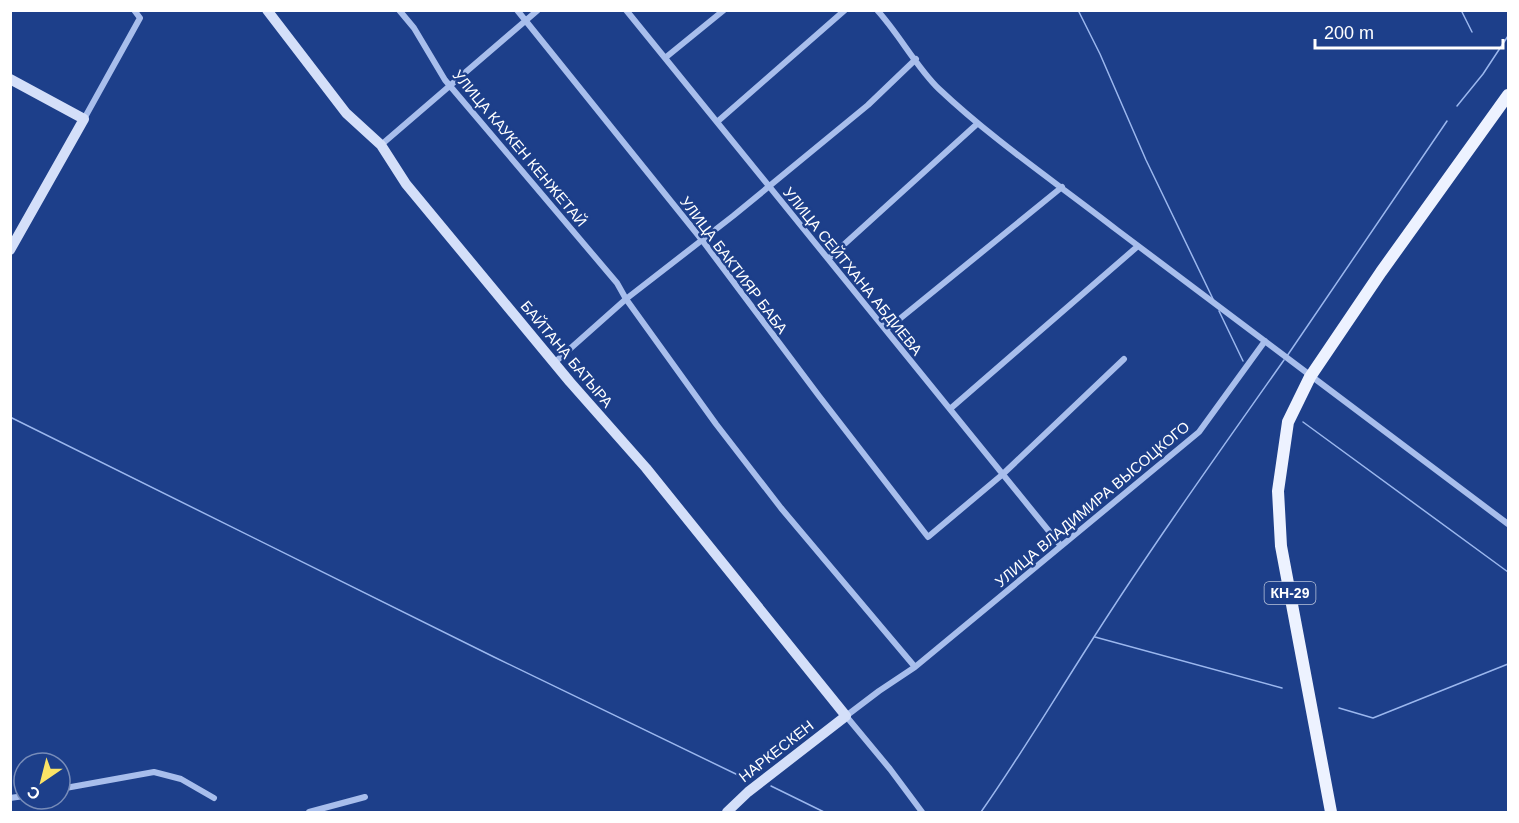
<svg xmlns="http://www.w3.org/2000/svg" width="1519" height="823" font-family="Arial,sans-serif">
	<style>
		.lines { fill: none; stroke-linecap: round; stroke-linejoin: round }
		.stream { stroke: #9bb7ee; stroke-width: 1.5 }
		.street { stroke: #a8beec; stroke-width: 6 }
		.secondary { stroke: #d4dff9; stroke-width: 10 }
		.primary { stroke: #edf2ff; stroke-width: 12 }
		.labels { text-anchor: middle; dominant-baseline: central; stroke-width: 5; stroke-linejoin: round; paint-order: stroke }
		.shield { fill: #1d3f8a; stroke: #bbc5dc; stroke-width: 1.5 }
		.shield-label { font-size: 14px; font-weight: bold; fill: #fff }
		.street-label { font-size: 15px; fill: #fff; stroke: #1d3f8a }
	</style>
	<rect width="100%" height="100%" fill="#1d3f8a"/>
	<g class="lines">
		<path class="stream" d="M 1078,10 L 1100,54 L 1146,160 L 1214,301
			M 1461,10 L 1472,32
			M 1457,106 L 1483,74 L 1508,36
			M 1219,311 L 1243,361
			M 1287,356 L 1447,121
			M 10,417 L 494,657 L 740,776
			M 1303,422 L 1508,572
			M 1095,637 L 1282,688
			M 1339,708 L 1373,718 L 1508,664
			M 771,786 L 824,812
			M 981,812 C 1021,755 1056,696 1094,637 C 1154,543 1220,451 1284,360"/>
		<path class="street" d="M 399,10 L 414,28 L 445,80 L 617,283 L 626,299 L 716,424 L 781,508 L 915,667
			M 517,10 L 702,240 L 819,396 L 928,537 L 1003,474 L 1124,359
			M 626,10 L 1061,546
			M 877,10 C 899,34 917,68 939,89 C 993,140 1058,184 1117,230 C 1247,329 1378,425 1508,524
			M 665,58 L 724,10
			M 84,119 L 140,18 L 134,10
			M 717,122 L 845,10
			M 381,145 L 538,10
			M 828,259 L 977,124
			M 886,330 L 1062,187
			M 554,363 L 626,299 L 733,216 L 868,105 L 916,59
			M 950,409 L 1138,246
			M 60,789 L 154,772 L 181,779 L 214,798
			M 10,798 L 24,796
			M 309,812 L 365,797
			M 922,812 L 890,769 L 846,716 L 879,691 L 915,667 L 1199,432 L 1265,341"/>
		<path class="secondary" d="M 267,10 L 346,113 L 381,145 L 406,184 L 570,382 L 646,468 L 846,716 L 748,792 L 727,812
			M 10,79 L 84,119 L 10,250"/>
		<path class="primary" d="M 1331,812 L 1281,546 L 1278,491 L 1288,422 L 1310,377 L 1381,272 L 1508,95"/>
	</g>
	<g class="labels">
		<rect class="shield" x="1264.5" y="582" width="51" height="22" rx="4.5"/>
		<g class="shield-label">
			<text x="1290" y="593">КН-29</text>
		</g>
		<g class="street-label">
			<text transform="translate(520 148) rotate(50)">УЛИЦА КАУКЕН КЕНЖЕТАЙ</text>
			<text transform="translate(734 265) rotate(53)">УЛИЦА БАКТИЯР БАБА</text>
			<text transform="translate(853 271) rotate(51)">УЛИЦА СЕЙТХАНА АБДИЕВА</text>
			<text transform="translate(567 354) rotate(50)">БАЙТАНА БАТЫРА</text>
			<text transform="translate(1092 504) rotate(-40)">УЛИЦА ВЛАДИМИРА ВЫСОЦКОГО</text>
			<text transform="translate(776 751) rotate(-38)">НАРКЕСКЕН</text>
		</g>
	</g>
	<rect width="1519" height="823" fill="none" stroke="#ffffff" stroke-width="24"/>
	<g transform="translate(42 781) rotate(215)"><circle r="28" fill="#1d3f8a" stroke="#778cb9" stroke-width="1.5"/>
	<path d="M0-4.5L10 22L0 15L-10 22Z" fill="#fbe366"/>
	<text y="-9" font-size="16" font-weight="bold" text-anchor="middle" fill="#ffffff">С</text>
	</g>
	<path d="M1315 39v9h188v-9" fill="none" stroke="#ffffff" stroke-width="3"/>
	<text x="1324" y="39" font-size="18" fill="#ffffff" stroke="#1d3f8a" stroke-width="4.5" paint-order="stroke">200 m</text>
</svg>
